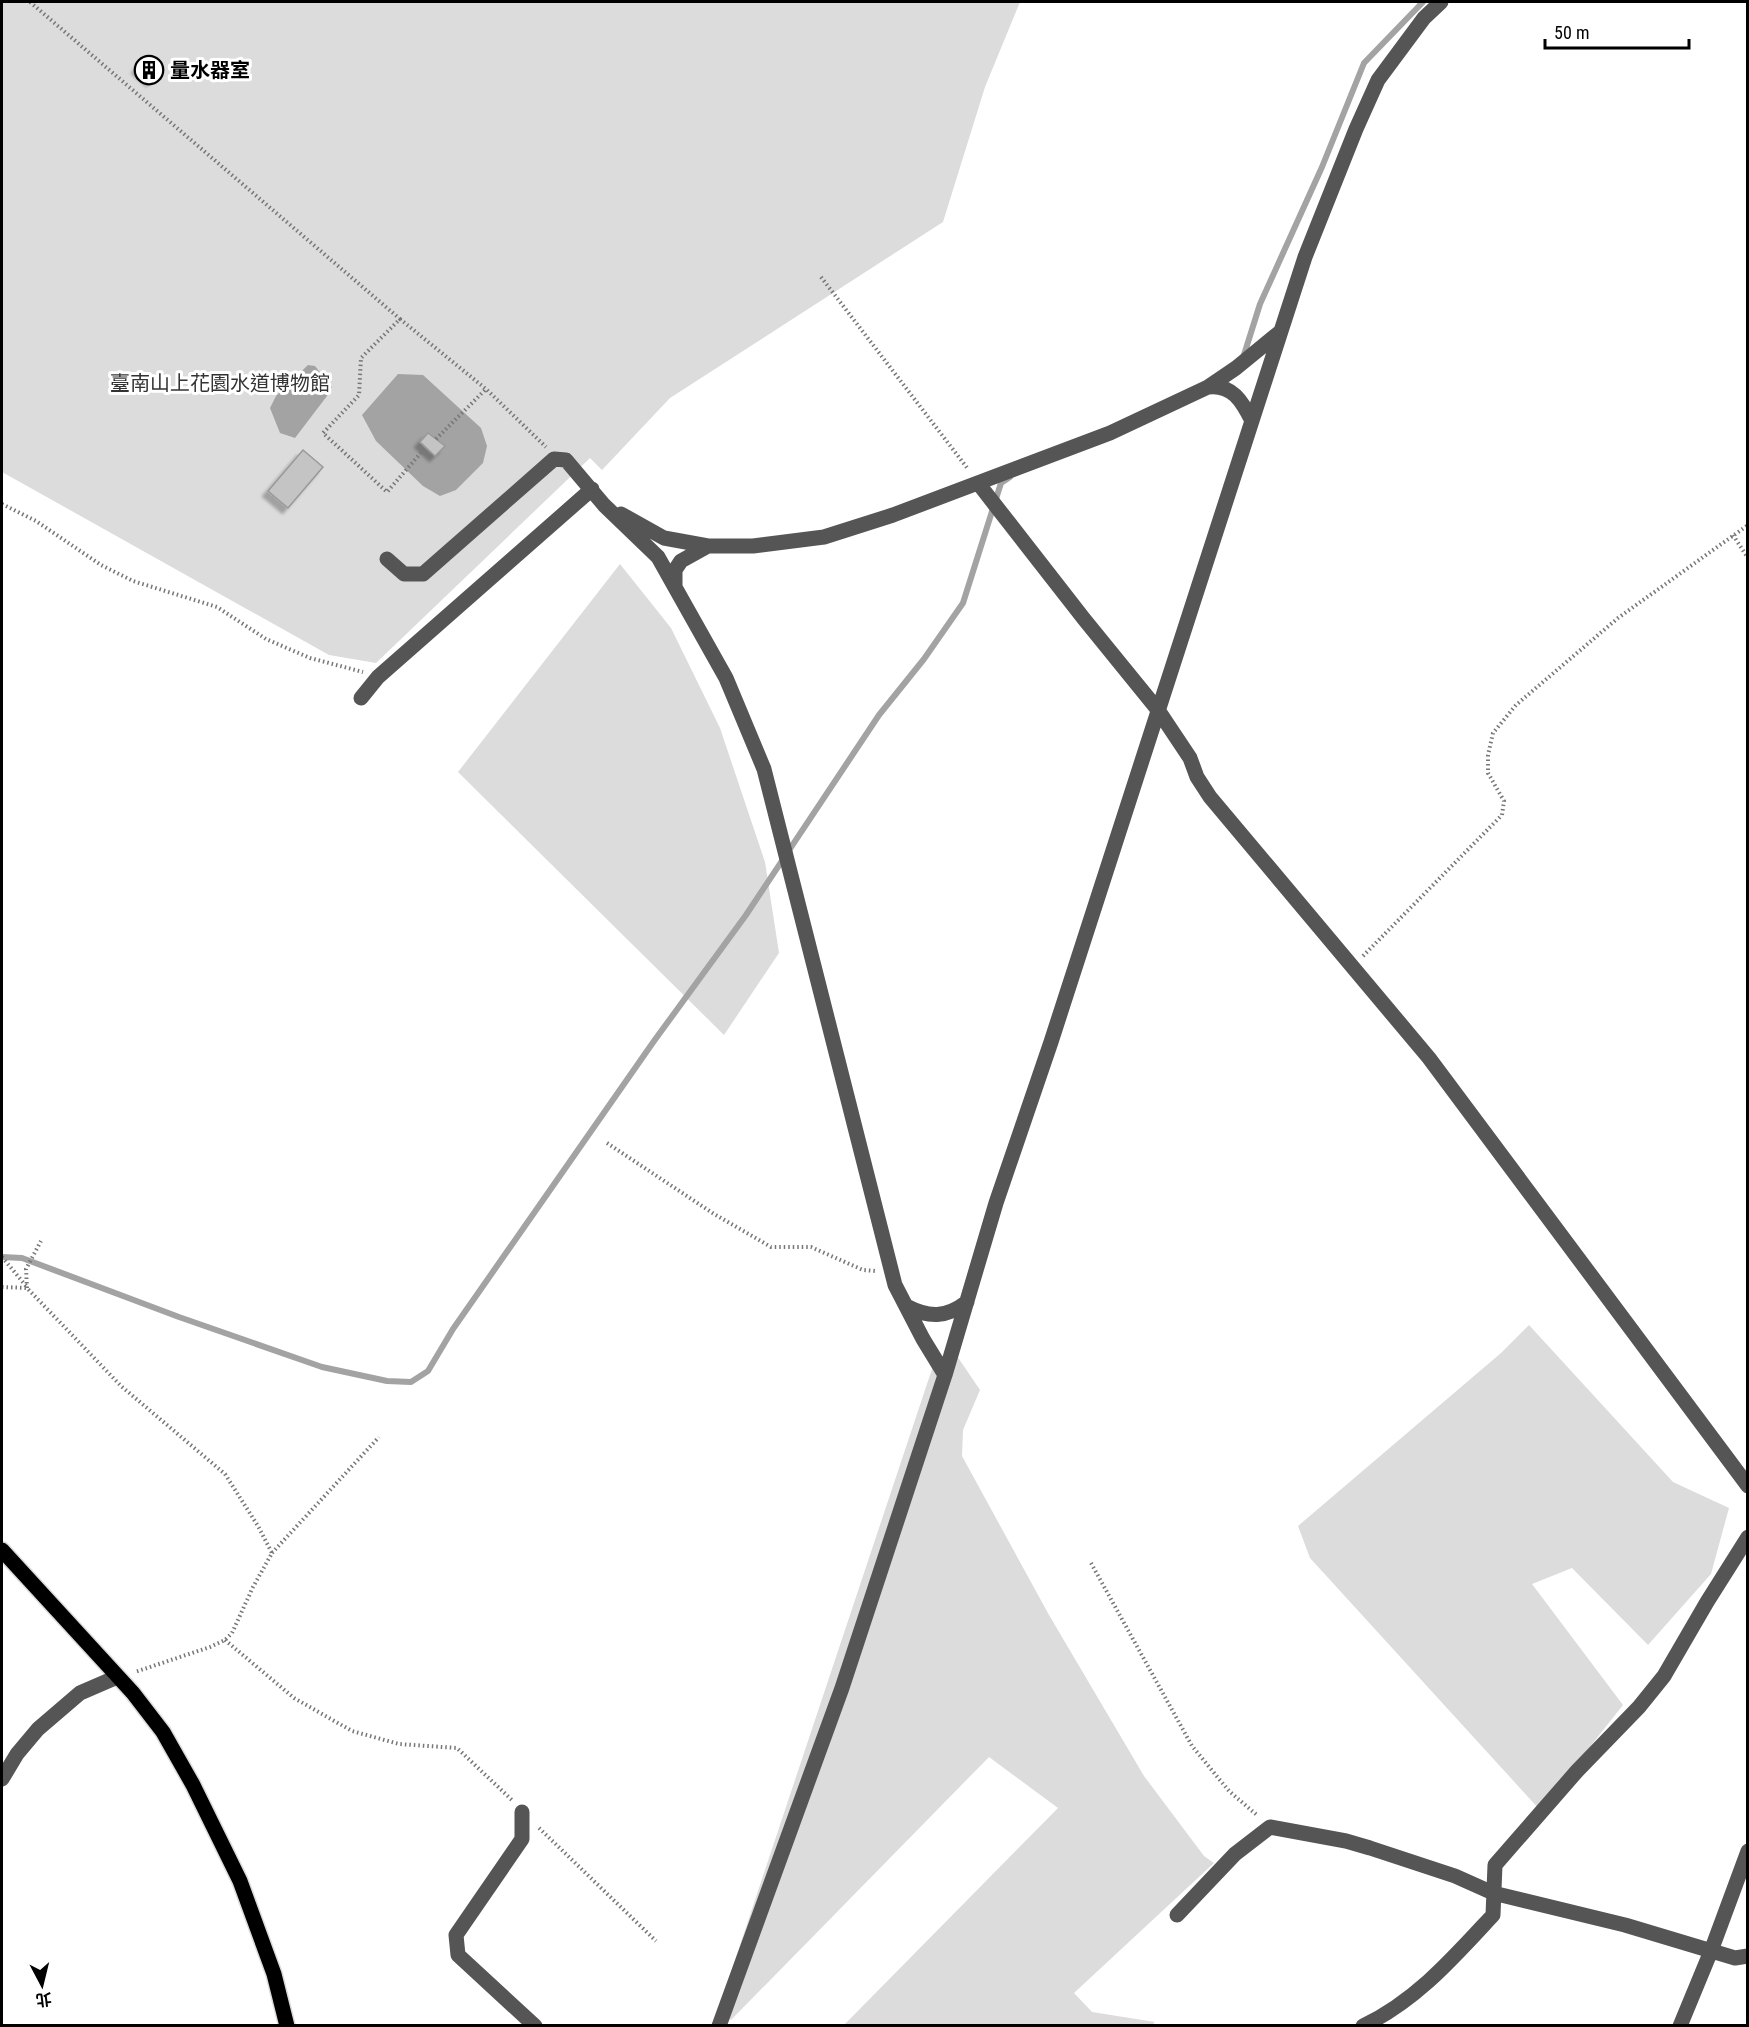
<svg xmlns="http://www.w3.org/2000/svg" width="1749" height="2027" font-family="'Roboto Condensed','Noto Sans TC',sans-serif">
	<style>
		.green { fill: #dcdcdc }
		.water { fill: #a3a3a3 }
		.lines { fill: none; stroke-linecap: round; stroke-linejoin: round }
		.stream { stroke: #a3a3a3; stroke-width: 6 }
		.building { fill: #c4c4c4; stroke: #999; stroke-width: 1.5; filter: url(#shadow) }
		.major-casing { stroke: #dbdbdb; stroke-width: 18 }
		.path { stroke: #777; stroke-width: 4; stroke-dasharray: 1.5 3; stroke-linecap: butt }
		.minor { stroke: #555; stroke-width: 15 }
		.major { stroke: #000; stroke-width: 15 }
		.labels { text-anchor: middle; dominant-baseline: central; stroke-width: 6; stroke-linejoin: round; paint-order: stroke }
		.poi-label { font-size: 20px; font-weight: bold; fill: #000; stroke: #fff; text-anchor: start }
		.park-label { font-size: 20px; fill: #333; stroke: #fff }
	</style>
	<defs>
		<filter id="shadow"><feDropShadow dx="-5.5" dy="5.5" stdDeviation="1.5" flood-color="#0004"/></filter>
	</defs>
	<rect width="100%" height="100%" fill="#fff"/>
	<path class="green" d="M 2,2 L 1020,2 L 985,87 L 943,222 L 670,398 L 602,470 L 590,458 L 376,663 L 329,655 L 2,472 Z
		M 620,564 L 671,628 L 720,728 L 765,862 L 779,953 L 724,1035 L 458,772 Z
		M 1529,1325 L 1673,1482 L 1729,1508 L 1711,1574 L 1648,1645 L 1572,1568 L 1532,1584 L 1623,1705 L 1540,1810 L 1310,1558 L 1298,1526 L 1501,1353 Z
		M 957,1356 L 980,1390 L 963,1430 L 962,1456 L 1049,1615 L 1144,1776 L 1204,1856 L 1214,1863 L 1074,1993 L 1092,2012 L 1155,2022 L 1152,2025 L 844,2025 L 1058,1808 L 989,1757 L 731,2020 L 719,2008 L 936,1357 Z"/>
	<path class="water" d="M 308,365 L 315,366 L 332,387 L 327,396 L 295,438 L 280,433 L 270,408 L 276,396 Z
		M 398,374 L 423,375 L 481,428 L 487,446 L 483,463 L 456,490 L 440,496 L 423,486 L 376,441 L 362,415 Z"/>
	<g class="lines">
		<path class="stream" d="M 1243,358 L 1260,304 L 1322,167 L 1364,63 L 1423,2
			M 2,1257 L 22,1258 L 179,1317 L 322,1367 L 387,1381 L 411,1382 L 428,1371 L 453,1329 L 654,1041 L 746,915 L 879,715 L 924,659 L 963,603 L 1001,483 L 1010,477"/>
	</g>
	<path class="building" d="M 146,58 L 161,71 L 152,81 L 137,68 Z
		M 428,433 L 445,446 L 435,456 L 420,442 Z
		M 303,450 L 323,467 L 288,508 L 268,491 Z"/>
	<g class="lines">
		<g class="major-casing">
			<path id="major" d="M 2,1550 L 133,1693 L 163,1732 L 193,1785 L 240,1881 L 274,1974 L 287,2026"/>
		</g>
		<path class="path" d="M 30,2 L 400,319 L 361,358 L 359,395 L 323,433 L 387,492 L 426,447
			M 821,277 L 968,469
			M 400,319 L 486,389 L 546,447
			M 436,439 L 486,389
			M 2,504 L 36,521 L 101,565 L 133,581 L 217,607 L 266,639 L 310,658 L 363,672
			M 1733,535 L 1748,558
			M 1363,956 L 1502,815 L 1504,801 L 1488,773 L 1488,755 L 1493,733 L 1516,705 L 1618,618 L 1748,525
			M 607,1143 L 714,1214 L 771,1247 L 811,1247 L 863,1270 L 875,1271
			M 2,1257 L 27,1287
			M 2,1287 L 27,1288 L 121,1386 L 225,1474 L 258,1526 L 272,1553 L 253,1587 L 232,1633 L 225,1640 L 210,1647 L 135,1672
			M 27,1288 L 26,1269 L 41,1241
			M 272,1553 L 379,1437
			M 1091,1563 L 1192,1746 L 1229,1791 L 1258,1816
			M 225,1640 L 294,1698 L 352,1731 L 399,1744 L 457,1748 L 513,1801
			M 539,1828 L 656,1941"/>
		<path class="minor" d="M 1208,387 C 1232,384 1242,401 1252,421
			M 978,483 L 1084,619 L 1158,710 L 1190,758 L 1197,777 L 1210,797 L 1429,1058 L 1748,1486
			M 621,514 L 664,538 L 708,546 L 753,546 L 824,537 L 893,515 L 1110,433 L 1208,387 L 1236,368 L 1280,332
			M 387,559 L 404,574 L 423,574 L 554,459 L 566,460 L 604,505 L 658,557 L 726,678 L 764,769 L 895,1285 L 923,1339 L 945,1375
			M 675,586 L 675,570 L 681,561 L 708,546
			M 361,698 L 378,677 L 592,489
			M 906,1306 C 929,1318 946,1318 967,1302
			M 2,1779 L 17,1754 L 38,1729 L 80,1693 L 117,1677
			M 522,1812 L 522,1839 L 456,1935 L 458,1955 L 535,2026
			M 1177,1915 L 1235,1854 L 1270,1827 L 1346,1841 L 1370,1848 L 1455,1876 L 1493,1893 L 1625,1925 L 1735,1958 L 1748,1956
			M 719,2026 L 842,1688 L 945,1375 L 996,1203 L 1051,1042 L 1305,257 L 1356,129 L 1378,80 L 1424,18 L 1441,2
			M 1363,2026 C 1416,2001 1454,1957 1493,1915 L 1495,1865 L 1577,1771 L 1639,1707 L 1664,1676 L 1707,1602 L 1748,1537
			M 1680,2026 L 1711,1951 L 1748,1851"/>
		<use href="#major" class="major"/>
	</g>
	<defs>
		<g id="building-ring" transform="scale(1.5)"><circle r="9.5" fill="#fff" stroke="#000" stroke-width="1.5"/><path d="M-4-6H4V6H1V3H-1V6H-4ZM-2.5-4.3h1.7v1.8h-1.7ZM.8-4.3h1.7v1.8H.8ZM-2.5-1h1.7V.8h-1.7ZM.8-1h1.7V.8H.8Z" fill="#000"/></g>
	</defs>
	<g fill-rule="evenodd">
		<use href="#building-ring" x="149" y="70"/>
	</g>
	<g class="labels">
		<g class="poi-label">
			<text x="170" y="70">量水器室</text>
		</g>
		<g class="park-label">
			<text x="220" y="383">臺南山上花園水道博物館</text>
		</g>
	</g>
	<rect width="1749" height="2027" fill="none" stroke="#000000" stroke-width="6"/>
	<g transform="translate(42 1985) rotate(173)" stroke="#ffffff" stroke-width="4.5" paint-order="stroke">
	<path d="M0-4.5L10 22L0 15L-10 22Z" fill="#000000"/>
	<text y="-9" font-size="16" font-weight="bold" text-anchor="middle" fill="#000000">北</text>
	</g>
	<path d="M1545 39v9h144v-9" fill="none" stroke="#000000" stroke-width="3"/>
	<text x="1554" y="39" font-size="18" fill="#000000" stroke="#ffffff" stroke-width="4.5" paint-order="stroke">50 m</text>
</svg>
